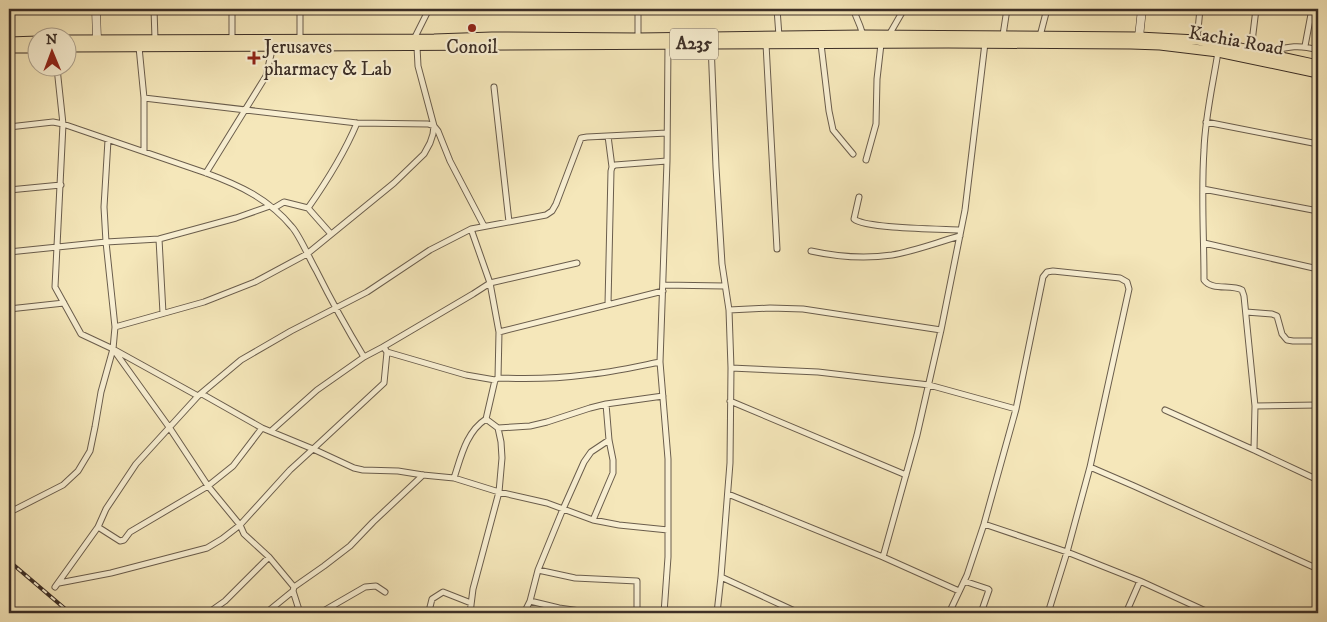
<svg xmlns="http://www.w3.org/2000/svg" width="1327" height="622" font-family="'IM FELL DW Pica',serif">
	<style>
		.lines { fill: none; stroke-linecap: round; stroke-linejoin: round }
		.street-casing { stroke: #6a5d4c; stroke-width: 7 }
		.secondary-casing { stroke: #3c2f27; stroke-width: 9 }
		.highway-casing { stroke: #3c2f27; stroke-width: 11 }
		.street { stroke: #f8efd2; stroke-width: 5 }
		.secondary { stroke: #f8efd2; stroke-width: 8 }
		.highway { stroke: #f5e7ba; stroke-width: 9 }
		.rail-casing { stroke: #3c2f27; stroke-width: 4 }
		.rail { stroke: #f8efd2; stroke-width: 2; stroke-dasharray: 5.5; stroke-linecap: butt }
		.poi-dot { fill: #8f2418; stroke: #f8efd2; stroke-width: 2 }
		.labels { text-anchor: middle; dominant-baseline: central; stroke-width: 4.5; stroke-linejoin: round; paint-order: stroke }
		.shield { fill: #f8efd2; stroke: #74695a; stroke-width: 1 }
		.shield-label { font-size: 18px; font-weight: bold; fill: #3c2f27 }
		.street-label { font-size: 19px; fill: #3c2f27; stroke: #f8efd2 }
		.poi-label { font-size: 19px; fill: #3c2f27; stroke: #f8efd2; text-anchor: start }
	</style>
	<rect width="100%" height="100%" fill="#f5e7ba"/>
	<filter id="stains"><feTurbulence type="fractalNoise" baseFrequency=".004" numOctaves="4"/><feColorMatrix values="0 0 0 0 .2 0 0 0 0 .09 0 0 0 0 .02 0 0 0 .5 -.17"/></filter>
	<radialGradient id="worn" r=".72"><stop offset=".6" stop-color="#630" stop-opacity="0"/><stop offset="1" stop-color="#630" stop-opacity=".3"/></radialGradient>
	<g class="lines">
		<g class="street-casing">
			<path id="street" d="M 154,9 L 155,39
				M 232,9 L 232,39
				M 777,9 L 779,36
				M 853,9 L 860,26 L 863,35
				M 889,35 L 904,9
				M 1003,35 L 1007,9
				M 1040,36 L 1047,9
				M 638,38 L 638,9
				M 300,39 L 300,9
				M 414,39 L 429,9
				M 1197,40 L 1200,9
				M 711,44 L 716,167 L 722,264 L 729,310 L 731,368 L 730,463 L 721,577 L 717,613
				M 766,44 L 777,249
				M 821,44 L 829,111 L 833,130 L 853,154
				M 1305,46 L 1312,9
				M 139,47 L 144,98 L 144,151
				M 417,47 L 418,66 L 434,126 L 438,131 L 450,161 L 484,226
				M 1251,50 L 1256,9
				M 1218,52 C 1213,84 1205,117 1204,150 C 1201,193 1204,237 1204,280 C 1212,291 1231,284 1242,290 L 1244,296 L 1255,406 L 1318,405
				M 1268,52 C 1288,47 1297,44 1318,50
				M 57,68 L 63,124 L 55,287 L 81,334 L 113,349 L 198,396
				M 494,87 L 509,222
				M 1206,122 L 1318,144
				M 9,127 L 53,122 L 63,124 L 206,173 C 239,185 269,199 292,227 C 300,236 309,258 316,270 C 331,300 347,329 364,357
				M 608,136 L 612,167
				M 866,160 L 876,124 L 877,79 L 881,44
				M 206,173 L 266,76 L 273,46
				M 1203,189 L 1318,211
				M 9,190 L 61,185
				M 859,197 L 854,219 C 866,229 942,229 961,230
				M 274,208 L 284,202 L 308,208
				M 471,229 L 490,283 L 499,332 L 498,378
				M 331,234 L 308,208 C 327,181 344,154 357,123
				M 159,239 L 163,313
				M 1204,243 L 1318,269
				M 811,251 C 838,257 865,259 892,255 C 915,251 938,242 960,236
				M 9,252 L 106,242 L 159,239 L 236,218 L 270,206
				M 663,285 L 724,286
				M 608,304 L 611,171 L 612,167 L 615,165 L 667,161
				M 9,309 L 64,303
				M 729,310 L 770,308 L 803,309 L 941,330
				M 1246,312 L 1272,314 L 1277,316 L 1282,334 L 1287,340 L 1293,341 L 1318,341
				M 115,327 L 204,302 L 255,282 L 307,254 L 394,183 L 424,154 L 430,143 L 433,134 L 434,126 L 428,124 L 357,123 L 144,98
				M 499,332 L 663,291
				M 113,349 L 169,427 L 208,486 L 240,525 L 244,534 L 269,557 L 294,587 L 324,566 L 350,546 L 373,522 L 423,475
				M 385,349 L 387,352 L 466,375 L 495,380
				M 387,352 L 384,383 L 313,449 L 354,468 L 363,470 L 398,471 L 423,475 L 454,478 L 499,492 L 547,503 L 593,520 L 619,525 L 668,530
				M 731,368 L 818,372 L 929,385 L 1016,409
				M 730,401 L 906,475
				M 1165,410 L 1254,450 L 1318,480
				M 498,428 L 530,426 L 547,422 L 590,408 L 606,404 L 663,396
				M 271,431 L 317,390 L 364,357 L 383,347 L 473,294 L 490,283 L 577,263
				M 1254,450 L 1255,406
				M 454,478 C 461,457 466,432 486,419 L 495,380 L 498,378 C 527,379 555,379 584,375 C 609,373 635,367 660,362
				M 728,494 L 883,557 L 959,591
				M 9,509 L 12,511 L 63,485 L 78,471 L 90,451 L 95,427 L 101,392 L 113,349 L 115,327 L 106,242 L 104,207 L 108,140
				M 593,520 L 613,473 L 613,460 L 609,440 L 606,404
				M 984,524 L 1067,552 L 1140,581 L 1210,613
				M 98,527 L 120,541 L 124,540 L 130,532 L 208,486 L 233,466 L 262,428
				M 883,557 L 917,435 L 941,330 L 965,210 L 985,43
				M 538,570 L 575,578 L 637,581 L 637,613
				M 721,577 L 799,613
				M 964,581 L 988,589 L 989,590 L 982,610
				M 59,583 L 111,573 L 207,548 L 222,539 L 240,525 L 290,470 L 313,449 L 262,428 L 202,394
				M 55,587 L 98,527 L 106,509 L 136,464 L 198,396 L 241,360 L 291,331 L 367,292 L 430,250 L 471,229 L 546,215 L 552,211 L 556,204 L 581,138 L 587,137 L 667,133
				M 293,591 L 300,613
				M 530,601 L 559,608 L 594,613
				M 208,613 L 225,601 L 269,557
				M 266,613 L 293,591 L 294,587
				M 320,613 L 365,587 L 376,586 L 385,592
				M 426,613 L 429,611 L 432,599 L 443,592 L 471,603
				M 470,613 L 473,589 L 499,492 L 502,458 L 501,442 L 498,428 L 486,419
				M 524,613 L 530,601 L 538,570 L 563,509 L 584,462 L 591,452 L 609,440
				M 664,613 L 668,557 L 668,459 L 660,362 L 667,161 L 668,44
				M 949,613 L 967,575 L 984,524 L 1016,409 L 1043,277 L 1047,272 L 1053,271 L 1120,278 L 1127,282 L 1129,289 L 1090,467
				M 1048,613 L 1067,552 L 1090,467 L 1134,486 L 1318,569
				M 1126,613 L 1140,581"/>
		</g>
		<g class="secondary-casing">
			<path id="secondary" d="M 96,9 L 97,40
				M 1139,37 L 1142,9"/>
		</g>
		<g class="highway-casing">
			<path id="highway" d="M 68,40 L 434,39 L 492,37 L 638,38 L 863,35 L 1139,37 L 1197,40 L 1222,44 L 1318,65
				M 9,42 L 38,41
				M 68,47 L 948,43 L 1131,44 L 1160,45 L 1218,52 L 1318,73
				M 9,48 L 38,48"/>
		</g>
		<use href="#street" class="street"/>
		<use href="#secondary" class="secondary"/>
		<use href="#highway" class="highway"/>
		<g class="rail-casing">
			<path id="rail" d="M 9,561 L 70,613"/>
		</g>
		<use href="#rail" class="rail"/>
	</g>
	<g class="poi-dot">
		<circle cx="472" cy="28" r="5"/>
		<path d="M251.5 50.5h5v5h5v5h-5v5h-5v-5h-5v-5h5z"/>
	</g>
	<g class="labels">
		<rect class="shield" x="670" y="28.5" width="48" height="31" rx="4"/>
		<g class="shield-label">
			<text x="694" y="44">A235</text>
		</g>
		<g class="street-label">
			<text transform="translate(1236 41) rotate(10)">Kachia Road</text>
		</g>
		<g class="poi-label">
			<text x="264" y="47">Jerusaves<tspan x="264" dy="22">pharmacy &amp; Lab</tspan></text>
			<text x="472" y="47" text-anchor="middle">Conoil</text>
		</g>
	</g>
	<rect width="1327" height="622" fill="none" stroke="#f5e7ba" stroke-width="30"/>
	<rect x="10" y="10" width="1307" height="602" fill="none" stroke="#3c2f27" stroke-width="2.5"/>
	<rect x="15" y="15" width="1297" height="592" fill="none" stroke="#3c2f27"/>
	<g transform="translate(52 52) rotate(359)"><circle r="24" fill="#f8efd2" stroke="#ada28e"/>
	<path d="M0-4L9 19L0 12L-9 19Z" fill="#8f2418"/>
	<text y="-8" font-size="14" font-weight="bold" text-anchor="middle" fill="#3c2f27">N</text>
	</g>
	<rect width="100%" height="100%" filter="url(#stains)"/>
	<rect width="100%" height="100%" fill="url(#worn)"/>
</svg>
